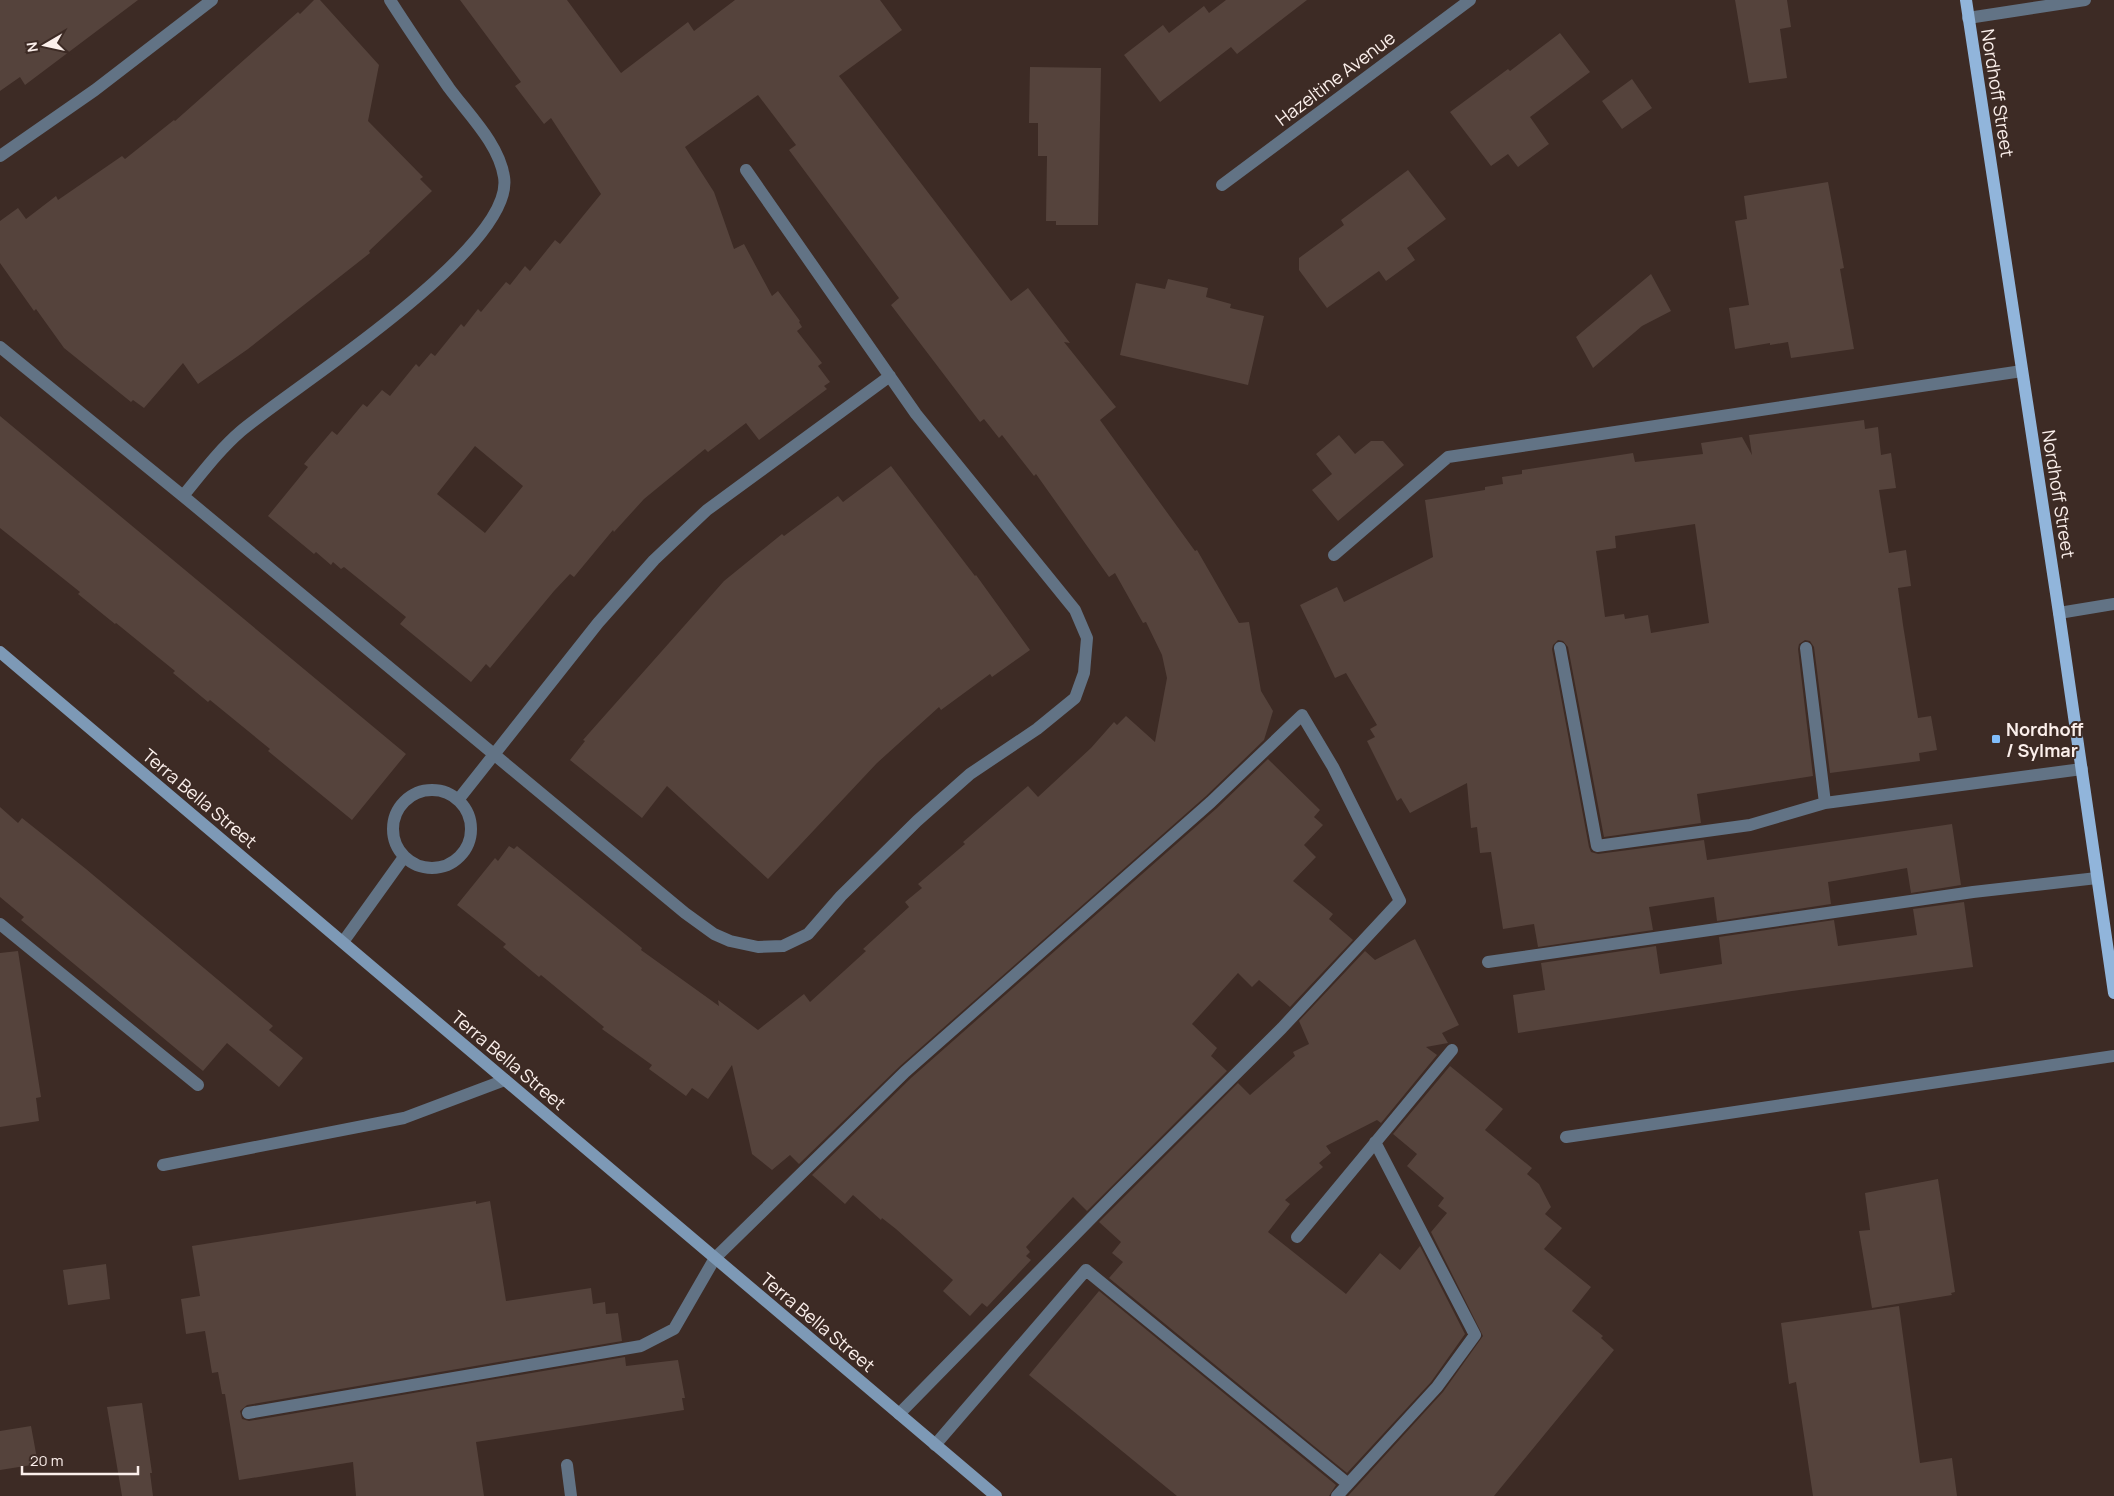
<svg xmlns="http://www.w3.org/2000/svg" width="2114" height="1496" font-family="Manrope,sans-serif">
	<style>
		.building { fill: #55433c; fill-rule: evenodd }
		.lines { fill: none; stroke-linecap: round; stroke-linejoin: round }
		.service { stroke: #627385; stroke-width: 12 }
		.minor { stroke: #627385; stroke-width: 12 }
		.tertiary { stroke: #627385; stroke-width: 12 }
		.secondary { stroke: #7d99b6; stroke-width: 12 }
		.primary { stroke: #91b5db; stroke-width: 12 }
		.poi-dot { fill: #81bdfa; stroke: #3d2b25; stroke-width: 2 }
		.labels { text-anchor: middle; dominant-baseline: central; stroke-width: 4; stroke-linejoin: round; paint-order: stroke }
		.street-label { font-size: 18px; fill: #fbefeb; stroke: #3d2b25 }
		.poi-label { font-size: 18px; font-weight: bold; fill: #fbefeb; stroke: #3d2b25; text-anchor: start }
	</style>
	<rect width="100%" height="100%" fill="#3d2b25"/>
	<path class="building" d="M 0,0 L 138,0 L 25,85 L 20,77 L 0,91 Z
		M 314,0 L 320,0 L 379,65 L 368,121 L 423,177 L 420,179 L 432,191 L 369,251 L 370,253 L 248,349 L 198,384 L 183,363 L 144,408 L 133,400 L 131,402 L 64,348 L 36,309 L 34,311 L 0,263 L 0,221 L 18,208 L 26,219 L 56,196 L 58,200 L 122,156 L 125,159 L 174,120 L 175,121 L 298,12 L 300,14 Z
		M 460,0 L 567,0 L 621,73 L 688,22 L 694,31 L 735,0 L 880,0 L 902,30 L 839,76 L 1011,301 L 1028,288 L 1070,343 L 1064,342 L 1116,407 L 1100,420 L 1195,551 L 1197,550 L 1239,623 L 1249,622 L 1261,691 L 1273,711 L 1264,740 L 1206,796 L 900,1066 L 799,1164 L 790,1155 L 772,1170 L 752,1154 L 732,1065 L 708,1099 L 692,1088 L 686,1096 L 649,1069 L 652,1065 L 602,1029 L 604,1027 L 541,975 L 539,977 L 503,947 L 506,944 L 457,905 L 495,858 L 498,861 L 509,846 L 514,849 L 517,846 L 642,948 L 641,950 L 719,1006 L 718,1000 L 758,1030 L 804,994 L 810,1002 L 866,951 L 863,949 L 909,907 L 905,902 L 922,888 L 918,884 L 965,844 L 963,842 L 1028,786 L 1038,797 L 1091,748 L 1114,722 L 1117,725 L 1126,716 L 1155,742 L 1167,678 L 1162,655 L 1146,622 L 1143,623 L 1115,573 L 1109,577 L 1036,474 L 1034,476 L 1002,435 L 999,438 L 984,419 L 980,422 L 891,305 L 899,298 L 789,150 L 796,145 L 758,95 L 685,147 L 714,192 L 734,249 L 744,244 L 772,296 L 778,291 L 800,321 L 799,322 L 802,327 L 797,331 L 822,363 L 818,366 L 830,382 L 824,386 L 827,389 L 759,440 L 746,423 L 708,452 L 705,449 L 644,499 L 614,532 L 613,530 L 574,577 L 570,574 L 554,591 L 490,668 L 486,664 L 471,682 L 400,624 L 406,617 L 344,567 L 341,569 L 333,562 L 331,565 L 316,552 L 314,554 L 268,516 L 308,467 L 304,464 L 332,431 L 337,435 L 363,404 L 367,407 L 382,390 L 390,396 L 416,364 L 419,367 L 431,353 L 435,356 L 461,324 L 464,327 L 478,309 L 481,312 L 506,282 L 510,285 L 525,266 L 530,271 L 555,240 L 560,244 L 601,194 L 551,118 L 544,124 L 515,86 L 521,82 ZM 475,446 L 523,486 L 485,533 L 437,494 Z
		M 1226,0 L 1307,0 L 1237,54 L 1231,47 L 1160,102 L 1124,55 L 1163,25 L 1169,33 L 1204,6 L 1209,13 Z
		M 1735,0 L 1787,0 L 1791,27 L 1780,29 L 1787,78 L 1749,83 Z
		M 1560,33 L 1590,72 L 1530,117 L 1549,144 L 1518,167 L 1508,154 L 1491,166 L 1450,112 L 1508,69 L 1510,71 Z
		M 1030,67 L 1101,68 L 1098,225 L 1056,225 L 1056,221 L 1046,221 L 1047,156 L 1038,156 L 1038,123 L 1029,123 Z
		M 1632,79 L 1652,108 L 1622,129 L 1602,101 Z
		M 1408,170 L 1446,219 L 1407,248 L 1415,260 L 1386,281 L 1379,271 L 1327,308 L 1299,270 L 1299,258 L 1344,225 L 1341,220 Z
		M 1828,182 L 1844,268 L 1840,269 L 1854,349 L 1791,358 L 1788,342 L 1770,345 L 1770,343 L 1735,349 L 1729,308 L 1749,305 L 1735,221 L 1747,219 L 1744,196 Z
		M 1651,274 L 1671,311 L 1642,326 L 1593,368 L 1576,337 Z
		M 1168,279 L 1208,288 L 1206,297 L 1231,304 L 1230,308 L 1264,316 L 1248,385 L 1120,355 L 1136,283 L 1165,289 Z
		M 0,416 L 406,754 L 352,820 L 268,751 L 270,749 L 210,700 L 208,702 L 173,673 L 175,671 L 116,623 L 115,624 L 78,594 L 80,592 L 0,528 Z
		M 1864,420 L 1865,429 L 1878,427 L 1881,455 L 1891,453 L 1896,488 L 1879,490 L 1889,553 L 1906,550 L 1911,586 L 1898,588 L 1903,625 L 1918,718 L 1931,716 L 1937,750 L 1919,753 L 1920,761 L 1830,773 L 1814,647 L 1810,641 L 1805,640 L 1799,644 L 1798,649 L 1813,776 L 1697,794 L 1701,823 L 1604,837 L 1568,647 L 1563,641 L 1558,640 L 1553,645 L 1552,649 L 1589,847 L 1591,852 L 1598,854 L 1704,840 L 1707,860 L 1952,824 L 1961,885 L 1911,893 L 1907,868 L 1828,882 L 1831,904 L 1717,921 L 1714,897 L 1649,907 L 1653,930 L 1538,947 L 1534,924 L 1503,929 L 1491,852 L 1480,853 L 1477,827 L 1471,828 L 1467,783 L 1410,813 L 1401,798 L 1397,801 L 1367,741 L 1375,737 L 1370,729 L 1377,725 L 1346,673 L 1335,678 L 1300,605 L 1337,587 L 1344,602 L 1433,557 L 1425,500 L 1485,490 L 1485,487 L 1503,484 L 1502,477 L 1522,474 L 1522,470 L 1633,453 L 1635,462 L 1703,454 L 1701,443 L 1742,437 L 1752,455 L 1749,435 ZM 1695,524 L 1709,623 L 1651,633 L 1648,615 L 1625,619 L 1624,614 L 1605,617 L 1596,551 L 1616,548 L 1615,536 Z
		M 1339,435 L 1355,454 L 1371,441 L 1383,441 L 1404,465 L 1338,521 L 1312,490 L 1332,474 L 1316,454 Z
		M 891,466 L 975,576 L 976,575 L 1030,650 L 992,677 L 990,674 L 941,710 L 939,707 L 877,763 L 768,879 L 667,786 L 642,818 L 570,760 L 585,741 L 583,740 L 724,581 L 782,534 L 784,536 L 838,496 L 843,502 Z
		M 1268,759 L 1320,810 L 1314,817 L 1323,825 L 1304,845 L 1316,857 L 1293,881 L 1333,914 L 1329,919 L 1353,940 L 1290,1007 L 1259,980 L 1252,987 L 1238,973 L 1192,1024 L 1217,1048 L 1211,1056 L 1227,1071 L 1087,1211 L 1073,1197 L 1026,1247 L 1030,1252 L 1026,1256 L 1031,1260 L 987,1307 L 982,1303 L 970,1316 L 943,1291 L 953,1280 L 896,1229 L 882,1218 L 881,1220 L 853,1195 L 845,1204 L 812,1175 L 911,1078 L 1217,808 Z
		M 0,807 L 18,823 L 22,818 L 86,869 L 273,1026 L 269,1030 L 303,1058 L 279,1087 L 227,1043 L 203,1071 L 21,920 L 24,917 L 0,897 Z
		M 1964,902 L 1973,967 L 1792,991 L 1518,1033 L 1513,995 L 1545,990 L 1541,963 L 1656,946 L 1660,974 L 1722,964 L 1719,937 L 1834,920 L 1838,946 L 1917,935 L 1913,909 Z
		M 1415,939 L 1459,1025 L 1442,1033 L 1448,1043 L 1426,1047 L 1437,1055 L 1381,1123 L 1377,1120 L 1326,1146 L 1331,1153 L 1319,1163 L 1323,1167 L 1285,1200 L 1290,1204 L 1268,1232 L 1346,1294 L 1380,1253 L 1400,1270 L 1420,1246 L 1465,1334 L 1431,1382 L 1347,1473 L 1109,1278 L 1123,1262 L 1112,1253 L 1121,1242 L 1099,1222 L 1238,1083 L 1250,1095 L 1295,1056 L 1293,1052 L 1309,1044 L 1299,1021 L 1365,951 L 1375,960 Z
		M 18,951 L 41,1097 L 36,1098 L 39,1121 L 0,1127 L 0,953 Z
		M 1450,1066 L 1503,1109 L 1485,1130 L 1532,1168 L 1527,1174 L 1539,1184 L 1551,1207 L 1545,1214 L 1562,1228 L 1544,1249 L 1591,1287 L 1572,1311 L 1603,1336 L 1601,1338 L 1614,1350 L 1494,1496 L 1348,1496 L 1443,1392 L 1483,1336 L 1431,1232 L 1447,1213 L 1438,1206 L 1444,1198 L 1407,1166 L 1417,1154 L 1393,1134 Z
		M 1938,1179 L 1955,1292 L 1951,1293 L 1952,1295 L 1872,1308 L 1859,1231 L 1870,1230 L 1865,1193 Z
		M 476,1201 L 476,1204 L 490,1201 L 506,1301 L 591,1288 L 593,1304 L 605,1302 L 606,1314 L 618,1313 L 622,1341 L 247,1405 L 240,1411 L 242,1419 L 249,1421 L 625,1357 L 626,1366 L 678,1360 L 685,1398 L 682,1398 L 684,1410 L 476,1442 L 484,1496 L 356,1496 L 353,1462 L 239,1480 L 225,1394 L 222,1394 L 218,1372 L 212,1373 L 205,1331 L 186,1334 L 181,1299 L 200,1296 L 192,1246 Z
		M 106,1264 L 110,1299 L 68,1305 L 63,1270 Z
		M 1099,1291 L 1336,1485 L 1329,1496 L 1177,1496 L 1029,1375 Z
		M 1899,1306 L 1920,1463 L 1952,1458 L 1957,1496 L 1813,1496 L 1796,1382 L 1789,1384 L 1781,1323 Z
		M 142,1403 L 152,1473 L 150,1473 L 153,1496 L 122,1496 L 107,1407 Z
		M 31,1426 L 38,1464 L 0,1470 L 0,1431 Z"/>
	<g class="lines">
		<path class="service" d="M 1968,18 L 2085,0
			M 0,156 L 95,90 L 212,0
			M 0,347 L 183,496 L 685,913 L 714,934 L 730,941 L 758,947 L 783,946 L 808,934 L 841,896 L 917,821 L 970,774 L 1037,729 L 1075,698 L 1084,673 L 1087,638 L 1075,610 L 916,414 L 746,170
			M 183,496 C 202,473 219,450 241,431 C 293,387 516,248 504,177 C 499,144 469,115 449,88 C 429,59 409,30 390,0
			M 1334,555 L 1448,457 L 2022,371
			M 1560,648 L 1597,846 L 1750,825 L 1825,803
			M 1806,648 L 1825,803 L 2082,769
			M393 829a39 39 0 1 1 78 0a39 39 0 1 1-78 0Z
			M 458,800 L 598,623 L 654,560 L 707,510 L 890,376
			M 0,924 L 198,1085
			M 343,942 L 404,857
			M 1488,962 L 1973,892 L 2097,878
			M 1566,1137 L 2114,1056
			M 163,1165 L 404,1118 L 505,1080
			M 1297,1237 L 1452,1050
			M 248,1413 L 641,1346 L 674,1329 L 715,1258 L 905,1072 L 1211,802 L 1302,715 L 1333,767 L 1400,901 L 1282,1028 L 1116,1193 L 899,1414
			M 935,1445 L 1086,1270 L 1348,1484
			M 567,1465 L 571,1496
			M 1337,1496 L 1437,1387 L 1475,1335 L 1375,1142"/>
		<path class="minor" d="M 1222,185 L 1470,0"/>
		<path class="tertiary" d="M 2059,613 L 2114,604"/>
		<path class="secondary" d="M 0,652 L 996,1496"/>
		<path class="primary" d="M 1966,0 L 2059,613 L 2114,993"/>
	</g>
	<rect class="poi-dot" x="1991" y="734" width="10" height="10" rx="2.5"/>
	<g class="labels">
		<g class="street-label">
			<text transform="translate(1335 78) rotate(-37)">Hazeltine Avenue</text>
			<text transform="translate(1998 93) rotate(81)">Nordhoff Street</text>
			<text transform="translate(2059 494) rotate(81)">Nordhoff Street</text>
			<text transform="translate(200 798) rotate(40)">Terra Bella Street</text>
			<text transform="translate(509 1060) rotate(40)">Terra Bella Street</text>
			<text transform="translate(818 1322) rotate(40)">Terra Bella Street</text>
		</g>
		<g class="poi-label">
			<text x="2006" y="729">Nordhoff<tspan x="2006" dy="21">/ Sylmar</tspan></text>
		</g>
	</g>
	<g transform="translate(45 45) rotate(261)" stroke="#3d2b25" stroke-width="4" paint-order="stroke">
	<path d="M0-4L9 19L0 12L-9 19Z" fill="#fbefeb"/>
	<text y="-8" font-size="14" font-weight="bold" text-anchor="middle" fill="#fbefeb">N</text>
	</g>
	<path d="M22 1466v8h116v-8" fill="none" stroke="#fbefeb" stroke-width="2.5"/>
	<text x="30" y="1466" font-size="15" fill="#fbefeb" stroke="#3d2b25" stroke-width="4" paint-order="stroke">20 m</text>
</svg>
